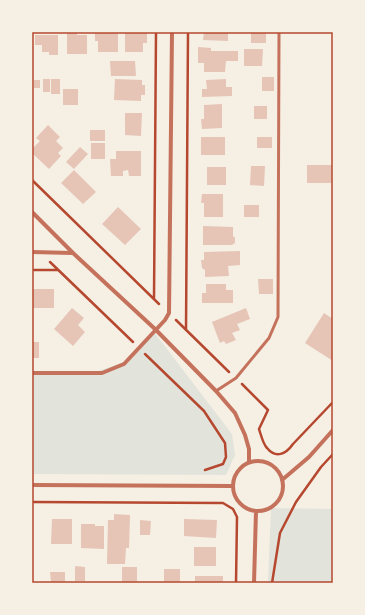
<svg xmlns="http://www.w3.org/2000/svg" width="365" height="615" font-family="'Roboto Serif',serif">
	<style>
		.green { fill: #e2e4dc }
		.building { fill: #e6c5b7 }
		.lines { fill: none; stroke-linecap: round; stroke-linejoin: round }
		.path { stroke: #b5482f; stroke-width: 2.5 }
		.service { stroke: #c5725c; stroke-width: 3 }
		.minor { stroke: #c5725c; stroke-width: 4 }
		.neatline { fill: none; stroke: #b5482f; stroke-width: 1.5 }
	</style>
	<rect width="100%" height="100%" fill="#f6efe4"/>
	<path class="green" d="M 154,332 L 232,434 L 235,455 L 226,475 L 32,474 L 32,372 L 95,372 L 124,362 Z
		M 271,508 L 333,509 L 333,583 L 268,583 Z"/>
	<path class="building" d="M 67,32 L 77,32 L 77,35 L 87,35 L 87,54 L 67,54 Z
		M 95,32 L 118,32 L 118,52 L 98,52 L 98,41 L 95,41 Z
		M 125,32 L 147,32 L 147,43 L 143,43 L 143,52 L 125,52 Z
		M 204,32 L 228,32 L 228,41 L 203,40 Z
		M 251,32 L 266,32 L 266,43 L 251,43 Z
		M 35,35 L 58,35 L 58,55 L 49,55 L 49,52 L 42,52 L 42,45 L 35,45 Z
		M 198,47 L 211,48 L 211,51 L 238,51 L 238,61 L 226,61 L 225,72 L 204,72 L 204,63 L 198,63 Z
		M 244,49 L 263,49 L 262,66 L 244,66 Z
		M 110,61 L 135,61 L 136,76 L 111,76 Z
		M 262,77 L 274,77 L 274,91 L 262,91 Z
		M 43,79 L 50,79 L 50,92 L 43,92 Z
		M 51,79 L 60,79 L 60,94 L 51,94 Z
		M 115,79 L 142,80 L 142,85 L 145,85 L 145,95 L 141,95 L 141,101 L 114,100 Z
		M 226,79 L 226,87 L 232,87 L 232,96 L 202,97 L 202,89 L 207,89 L 206,80 Z
		M 34,80 L 40,80 L 40,88 L 34,88 Z
		M 63,89 L 78,89 L 78,105 L 63,105 Z
		M 222,104 L 222,128 L 202,129 L 201,119 L 204,119 L 204,105 Z
		M 254,106 L 267,106 L 267,119 L 254,119 Z
		M 125,113 L 142,113 L 141,136 L 125,135 Z
		M 48,125 L 60,137 L 56,141 L 63,148 L 58,153 L 61,156 L 49,169 L 32,153 L 32,149 L 40,141 L 36,138 Z
		M 90,130 L 105,130 L 105,141 L 90,141 Z
		M 201,137 L 225,137 L 225,155 L 201,155 Z
		M 257,137 L 272,137 L 272,148 L 257,148 Z
		M 91,143 L 105,143 L 105,159 L 91,159 Z
		M 80,147 L 88,154 L 74,169 L 66,162 Z
		M 116,151 L 141,151 L 141,176 L 129,176 L 128,170 L 123,171 L 123,176 L 111,176 L 110,159 L 116,159 Z
		M 307,165 L 333,165 L 333,183 L 307,183 Z
		M 251,166 L 265,166 L 264,186 L 250,185 Z
		M 207,167 L 226,167 L 226,185 L 207,185 Z
		M 74,170 L 96,192 L 83,204 L 61,183 Z
		M 202,194 L 223,194 L 223,217 L 204,217 L 204,203 L 201,203 Z
		M 244,205 L 259,205 L 259,217 L 244,217 Z
		M 118,207 L 141,229 L 125,245 L 102,224 Z
		M 203,226 L 233,227 L 233,236 L 235,238 L 235,243 L 232,245 L 203,245 Z
		M 240,251 L 240,265 L 228,266 L 229,276 L 205,277 L 205,270 L 202,268 L 201,260 L 204,260 L 204,252 Z
		M 258,279 L 273,279 L 273,294 L 259,294 Z
		M 206,284 L 226,284 L 226,290 L 233,290 L 233,303 L 202,303 L 202,293 L 206,293 Z
		M 32,289 L 54,289 L 54,308 L 32,308 Z
		M 72,308 L 84,318 L 78,325 L 85,332 L 73,346 L 54,329 Z
		M 246,308 L 250,319 L 237,324 L 240,330 L 232,333 L 236,340 L 226,344 L 224,341 L 220,343 L 212,322 Z
		M 324,313 L 333,319 L 333,361 L 305,343 Z
		M 32,342 L 39,342 L 39,358 L 32,358 Z
		M 114,514 L 130,515 L 129,548 L 126,548 L 125,564 L 107,564 L 108,520 L 114,520 Z
		M 52,519 L 72,519 L 72,544 L 51,544 Z
		M 184,519 L 217,520 L 216,538 L 184,536 Z
		M 140,520 L 151,521 L 150,535 L 140,535 Z
		M 81,524 L 95,524 L 95,526 L 104,526 L 104,549 L 81,548 Z
		M 194,547 L 216,547 L 216,566 L 194,566 Z
		M 75,566 L 85,567 L 85,581 L 75,581 Z
		M 122,567 L 137,567 L 137,583 L 122,583 Z
		M 164,569 L 180,569 L 180,583 L 164,583 Z
		M 50,572 L 65,572 L 65,582 L 51,582 Z
		M 195,576 L 223,576 L 223,583 L 195,583 Z"/>
	<g class="lines">
		<path class="path" d="M 32,180 L 159,304
			M 50,262 L 133,342
			M 32,270 L 58,270
			M 154,299 L 156,32
			M 176,320 L 229,372
			M 186,330 L 188,32
			M 145,354 L 204,411 L 225,443 L 226,457 L 223,464 L 205,470
			M 242,384 L 268,410 L 259,429 C 261,435 263,444 267,448 C 276,459 286,454 293,444 L 333,402
			M 32,502 L 223,503 L 233,509 L 237,517 L 236,583
			M 272,583 L 280,533 L 296,502 L 321,467 L 333,454"/>
		<path class="service" d="M 216,391 L 236,378 L 269,338 L 278,317 L 279,32"/>
		<path class="minor" d="M 32,212 L 73,253 L 155,329 L 216,391 L 235,413 L 245,435 L 249,449 L 249,462
			M 32,252 L 72,253
			M 32,373 L 102,373 L 124,364 L 165,320 L 169,313 L 172,32
			M233 486a25 25 0 1 1 50 0a25 25 0 1 1-50 0Z
			M 282,480 L 309,457 L 333,430
			M 32,485 L 232,486
			M 254,583 L 256,511"/>
	</g>
	<rect width="365" height="615" fill="none" stroke="#f6efe4" stroke-width="66"/>
	<rect x="33" y="33" width="299" height="549" class="neatline"/>
</svg>
